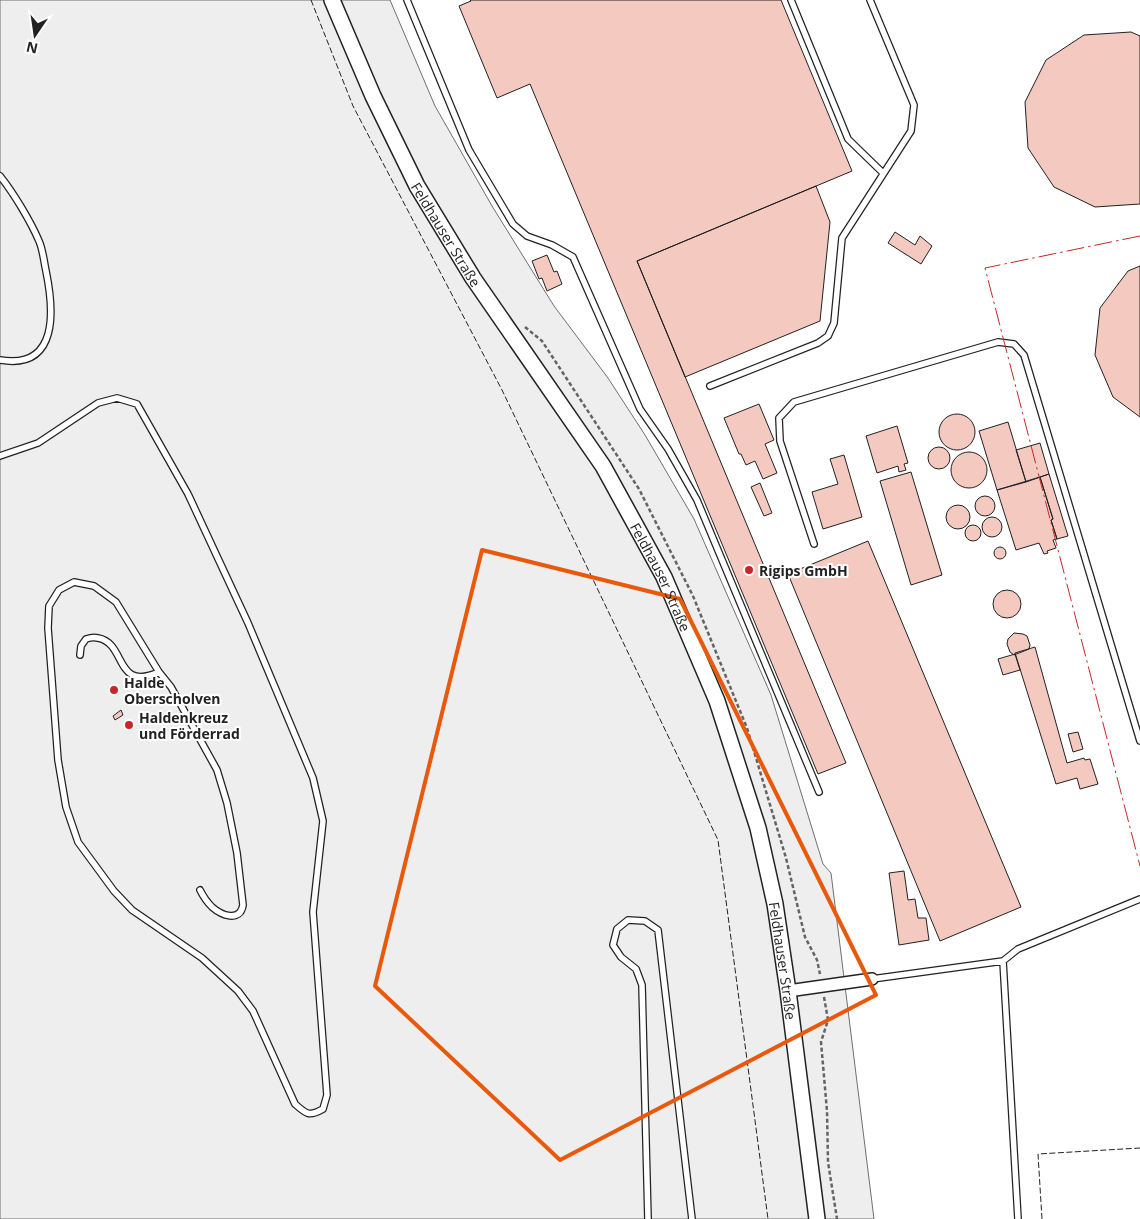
<svg xmlns="http://www.w3.org/2000/svg" width="1140" height="1219" font-family="'Open Sans',sans-serif">
	<style>
		.green { fill: #eee; stroke: #6f6f6f }
		.building { fill: #f3c9c0; stroke: #222 }
		.lines { fill: none; stroke-linecap: round; stroke-linejoin: round }
		.service-casing { stroke: #222; stroke-width: 8 }
		.minor-casing { stroke: #222; stroke-width: 14 }
		.tertiary-casing { stroke: #222; stroke-width: 18 }
		.path { stroke: #646464; stroke-width: 2.5; stroke-dasharray: 4 2.5; stroke-linecap: butt }
		.service { stroke: #fff; stroke-width: 5.5 }
		.minor { stroke: #fff; stroke-width: 11 }
		.tertiary { stroke: #fff; stroke-width: 15 }
		.fence { stroke: #222; stroke-width: 1; stroke-dasharray: 6 2.5; stroke-linecap: butt }
		.power { stroke: #c62828; stroke-width: 1; stroke-dasharray: 18 4 2.5 4; stroke-linecap: butt }
		.marked { fill: none; stroke: #e8590c; stroke-width: 4; stroke-linejoin: round }
		.poi-dot { fill: #c62828; stroke: #fff; stroke-width: 2 }
		.labels { text-anchor: middle; dominant-baseline: central; stroke-width: 4; stroke-linejoin: round; paint-order: stroke }
		.street-label { font-size: 14px; fill: #222; stroke: #fff }
		.poi-label { font-size: 14px; font-weight: bold; fill: #222; stroke: #fff; text-anchor: start }
	</style>
	<rect width="100%" height="100%" fill="#fff"/>
	<path class="green" d="M 0,0 L 390,0 L 435,106 L 492,206 L 554,306 L 608,378 L 645,435 L 694,519 L 771,695 L 823,864 L 831,873 L 874,1219 L 0,1219 Z"/>
	<path class="building" d="M 470,0 L 781,0 L 852,171 L 637,261 L 846,763 L 818,774 L 530,84 L 497,98 L 459,6 L 471,1 Z
		M 1131,32 L 1140,36 L 1140,204 L 1095,207 L 1054,187 L 1028,148 L 1025,102 L 1046,60 L 1084,35 Z
		M 816,186 L 830,222 L 820,321 L 685,377 L 637,261 Z
		M 895,232 L 915,245 L 920,236 L 932,246 L 921,264 L 888,243 Z
		M 547,255 L 554,272 L 557,271 L 562,284 L 547,291 L 542,278 L 539,279 L 532,261 Z
		M 1140,266 L 1140,417 L 1113,397 L 1095,355 L 1100,308 L 1128,271 Z
		M 759,404 L 774,440 L 765,444 L 777,473 L 763,479 L 755,461 L 746,465 L 741,454 L 739,454 L 724,418 Z
		M939 432a18 18 0 1 1 36 0a18 18 0 1 1-36 0Z
		M 1008,422 L 1026,482 L 997,490 L 979,431 Z
		M 897,426 L 908,463 L 904,464 L 906,470 L 899,472 L 898,466 L 877,473 L 866,436 Z
		M 1040,443 L 1049,474 L 1026,482 L 1016,450 Z
		M928 458a11 11 0 1 1 22 0a11 11 0 1 1-22 0Z
		M951 470a18 18 0 1 1 36 0a18 18 0 1 1-36 0Z
		M 844,455 L 862,517 L 823,529 L 812,492 L 838,484 L 830,459 Z
		M 911,472 L 942,575 L 911,585 L 880,481 Z
		M 1049,474 L 1068,536 L 1057,539 L 1051,520 L 1053,519 L 1040,477 Z
		M 1040,477 L 1053,519 L 1051,520 L 1057,539 L 1053,540 L 1056,548 L 1047,551 L 1048,553 L 1044,554 L 1039,543 L 1016,550 L 997,490 Z
		M 760,483 L 772,513 L 764,516 L 751,487 Z
		M975 506a10 10 0 1 1 20 0a10 10 0 1 1-20 0Z
		M946 517a12 12 0 1 1 24 0a12 12 0 1 1-24 0Z
		M982 527a10 10 0 1 1 20 0a10 10 0 1 1-20 0Z
		M965 533a8 8 0 1 1 16 0a8 8 0 1 1-16 0Z
		M 868,541 L 1021,907 L 940,941 L 788,574 Z
		M994 553a6 6 0 1 1 12 0a6 6 0 1 1-12 0Z
		M993 604a14 14 0 1 1 28 0a14 14 0 1 1-28 0Z
		M 1014,633 L 1023,634 L 1027,636 L 1030,645 L 1029,649 L 1014,655 L 1010,652 L 1007,644 L 1008,639 Z
		M 1035,647 L 1067,763 L 1084,758 L 1085,760 L 1090,759 L 1098,784 L 1080,789 L 1077,778 L 1056,784 L 1015,653 Z
		M 1015,654 L 1020,670 L 1003,675 L 998,659 Z
		M 121,710 L 123,715 L 115,720 L 113,716 Z
		M 1078,732 L 1083,749 L 1073,752 L 1068,734 Z
		M 904,871 L 908,900 L 915,899 L 918,918 L 926,918 L 929,940 L 899,945 L 889,873 Z"/>
	<g class="lines">
		<g class="service-casing">
			<path id="service" d="M 407,0 L 469,150 L 513,224 L 527,236 L 552,245 L 573,257 L 640,409 L 668,449 L 697,500 L 819,792
				M 791,0 L 848,139 L 883,173
				M 0,176 C 13,192 31,222 39,241 C 43,250 44,262 46,271 C 54,310 59,370 0,360
				M 710,386 L 818,343 L 828,336 L 834,323 L 842,238 L 911,131 L 914,105 L 870,0
				M 0,456 L 38,443 L 98,403 L 117,398 L 137,404 L 188,494 L 248,623 L 313,778 L 323,821 L 313,912 L 327,1095 L 323,1109 C 309,1117 306,1114 295,1104 L 253,1011 L 238,991 L 202,958 L 132,910 L 114,891 L 78,842 L 66,807 L 58,760 L 48,628 L 49,606 L 59,590 L 74,582 L 94,586 L 116,602 L 159,672
				M 814,544 L 780,441 L 779,418 L 794,402 L 998,342 L 1014,344 L 1024,355 L 1140,741
				M 80,655 L 81,646 L 86,639 C 89,638 94,637 98,638 C 127,643 114,692 159,672 L 171,687 L 217,770 L 227,803 L 237,853 L 243,905 C 240,923 221,915 212,907 C 207,902 203,896 200,890
				M 1003,961 L 1018,1219
				M 872,979 L 1003,961 L 1018,949 L 1140,899
				M 648,1219 L 642,985 L 636,969 L 621,957 L 613,945 L 617,929 L 628,920 L 645,921 L 658,930 L 692,1219"/>
		</g>
		<g class="minor-casing">
			<path id="minor" d="M 788,991 L 872,979"/>
		</g>
		<g class="tertiary-casing">
			<g id="tertiary">
				<path id="s1" d="M 332,0 L 373,96 L 417,186 L 473,278 L 603,466 L 664,577 L 717,701 L 758,828 L 775,904 L 788,991 L 817,1219"/>
			</g>
		</g>
		<path class="path" d="M 525,327 L 542,341 L 639,489 L 693,596 L 747,728 L 786,858 L 805,937 L 817,960 L 820,974
			M 824,997 L 828,1020 L 821,1042 L 827,1111 L 828,1162 L 837,1219"/>
		<use href="#service" class="service"/>
		<use href="#minor" class="minor"/>
		<use href="#tertiary" class="tertiary"/>
		<path class="fence" d="M 311,0 L 353,106 L 502,390 L 718,840 L 768,1219
			M 1042,1219 L 1038,1154 L 1140,1148"/>
		<path class="power" d="M 1140,236 L 985,268 L 1140,866"/>
	</g>
	<path class="marked" d="M 482,550 L 680,599 L 876,995 L 560,1160 L 375,986 Z"/>
	<g class="poi-dot">
		<circle cx="749" cy="570" r="5"/>
		<circle cx="114" cy="690" r="5"/>
		<circle cx="129" cy="725" r="5"/>
	</g>
	<g class="labels">
		<g class="street-label">
			<text stroke="none"><textPath href="#s1" startOffset="261">Feldhauser Straße</textPath></text>
			<text stroke="none"><textPath href="#s1" startOffset="666">Feldhauser Straße</textPath></text>
			<text stroke="none"><textPath href="#s1" startOffset="1071">Feldhauser Straße</textPath></text>
		</g>
		<g class="poi-label">
			<text x="759" y="570">Rigips GmbH</text>
			<text x="124" y="682">Halde<tspan x="124" dy="16">Oberscholven</tspan></text>
			<text x="139" y="717">Haldenkreuz<tspan x="139" dy="16">und Förderrad</tspan></text>
		</g>
	</g>
	<g transform="translate(35 35) rotate(193)" stroke="#ffffff" stroke-width="4" paint-order="stroke">
	<path d="M0-4L9 19L0 12L-9 19Z" fill="#222222"/>
	<text y="-8" font-size="14" font-weight="bold" text-anchor="middle" fill="#222222">N</text>
	</g>
</svg>
